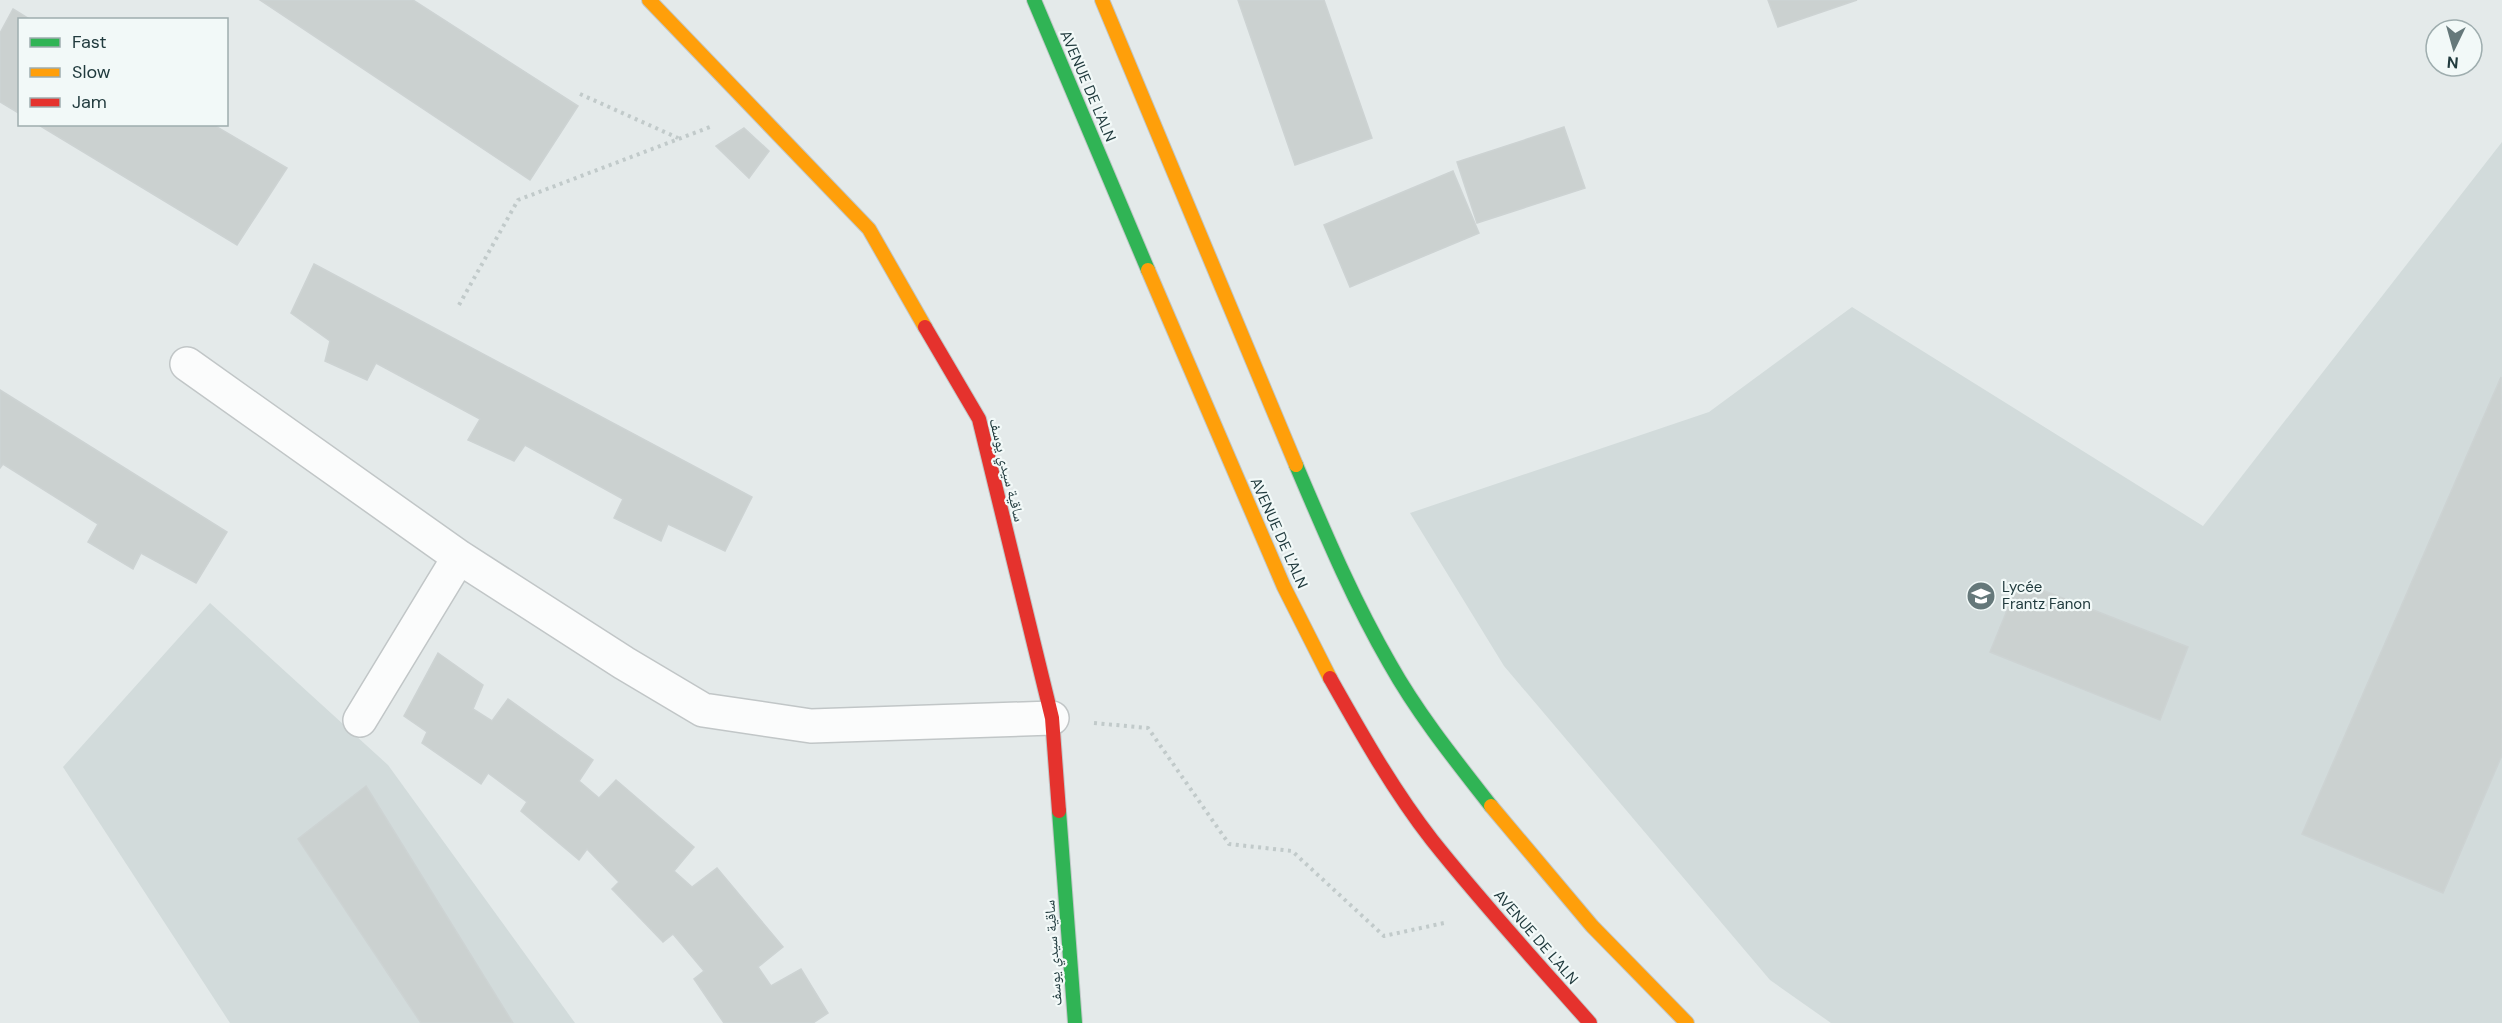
<svg xmlns="http://www.w3.org/2000/svg" width="2502" height="1023" font-family="'DM Sans','Noto Naskh Arabic',sans-serif">
	<style>
		.built { fill: #d2dbdb }
		.building { fill: #cbd1d0; stroke: #cdd3d3; stroke-width: 1.5 }
		.lines { fill: none; stroke-linecap: round; stroke-linejoin: round }
		.street-casing { stroke: #c1c6c7; stroke-width: 36 }
		.fast-casing { stroke: #c0c7c7; stroke-width: 16 }
		.slow-casing { stroke: #c0c7c7; stroke-width: 16 }
		.jam-casing { stroke: #c0c7c7; stroke-width: 16 }
		.path { stroke: #c1caca; stroke-width: 4; stroke-dasharray: 3 4.5; stroke-linecap: butt }
		.street { stroke: #fbfcfc; stroke-width: 33 }
		.fast { stroke: #30b455; stroke-width: 14 }
		.slow { stroke: #ff9f0a; stroke-width: 14 }
		.jam { stroke: #e5322d; stroke-width: 14 }
		.labels { text-anchor: middle; dominant-baseline: central; stroke-width: 4.5; stroke-linejoin: round; paint-order: stroke }
		.street-label { font-size: 15px; fill: #213b3e; stroke: #f2f9f8 }
		.poi-label { font-size: 15px; fill: #213b3e; stroke: #f2f9f8; text-anchor: start }
	</style>
	<rect width="100%" height="100%" fill="#e4eaea"/>
	<path class="built" d="M 2502,142 L 2502,1023 L 1831,1023 L 1770,980 L 1504,666 L 1410,513 L 1709,412 L 1852,307 L 2203,526 Z
		M 210,603 L 388,765 L 575,1023 L 230,1023 L 63,767 Z"/>
	<path class="building" d="M 260,0 L 413,0 L 578,106 L 530,180 Z
		M 1238,0 L 1324,0 L 1372,138 L 1295,165 Z
		M 1768,0 L 1857,0 L 1778,27 Z
		M 13,9 L 31,20 L 20,20 L 20,114 L 0,102 L 0,33 Z
		M 37,124 L 212,124 L 287,168 L 237,245 Z
		M 1564,127 L 1585,188 L 1477,223 L 1457,162 Z
		M 744,128 L 769,151 L 749,178 L 716,146 Z
		M 1453,171 L 1479,233 L 1350,287 L 1324,225 Z
		M 314,264 L 752,497 L 725,551 L 668,524 L 661,541 L 614,518 L 623,499 L 525,445 L 514,461 L 468,440 L 480,419 L 376,363 L 367,380 L 325,361 L 330,341 L 291,313 Z
		M 2501,377 L 2502,755 L 2443,893 L 2302,834 Z
		M 0,390 L 227,532 L 196,583 L 141,553 L 133,569 L 88,542 L 98,524 L 3,464 L 0,468 Z
		M 2019,581 L 2188,647 L 2160,720 L 1990,652 Z
		M 438,653 L 483,685 L 473,709 L 492,721 L 508,699 L 593,760 L 579,781 L 599,798 L 616,780 L 694,847 L 674,871 L 692,887 L 717,868 L 783,947 L 758,967 L 771,986 L 801,969 L 828,1013 L 813,1023 L 724,1023 L 694,979 L 704,971 L 673,934 L 663,942 L 612,889 L 619,882 L 587,849 L 579,860 L 521,811 L 527,802 L 488,773 L 481,784 L 422,743 L 427,732 L 404,716 Z
		M 366,786 L 513,1023 L 421,1023 L 298,839 Z"/>
	<g class="lines">
		<g class="street-casing">
			<path id="street" d="M 187,364 L 459,557 L 624,663 L 703,710 L 811,726 L 1052,718
				M 360,720 L 459,557"/>
		</g>
		<g class="fast-casing">
			<path id="fast" d="M 1034,0 L 1148,270
				M 1296,465 C 1325,533 1353,600 1390,664 C 1418,714 1455,760 1491,806
				M 1059,811 L 1075,1023"/>
		</g>
		<g class="slow-casing">
			<path id="slow" d="M 649,0 L 869,229 L 925,327
				M 1102,0 L 1296,465
				M 1148,270 L 1284,587 L 1330,678
				M 1491,806 L 1592,926 L 1687,1023"/>
		</g>
		<g class="jam-casing">
			<path id="jam" d="M 925,327 L 979,419 L 1052,718 L 1059,811
				M 1330,678 C 1361,733 1393,790 1432,840 C 1482,903 1537,963 1590,1023"/>
		</g>
		<path class="path" d="M 580,94 L 678,138
			M 459,305 L 518,200 L 710,127
			M 1094,723 L 1148,728 L 1229,844 L 1292,851 L 1384,936 L 1444,923"/>
		<use href="#street" class="street"/>
		<use href="#fast" class="fast"/>
		<use href="#slow" class="slow"/>
		<use href="#jam" class="jam"/>
	</g>
	<defs>
		<g id="school-disc" transform="scale(1.5)"><circle r="9.5" fill="#65787a" stroke="#f2f9f8"/><path d="M0-5L7-2L0 1L-7-2ZM-4 1L0 2.5L4 1V4Q0 6-4 4Z" fill="#fff"/></g>
	</defs>
	<g fill-rule="evenodd">
		<use href="#school-disc" x="1981" y="596"/>
	</g>
	<g class="labels">
		<g class="street-label">
			<text transform="translate(1088 86) rotate(67)">AVENUE DE L'ALN</text>
			<text transform="translate(1007 470) rotate(76)">ساقية سيدي يوسف</text>
			<text transform="translate(1279 533) rotate(66)">AVENUE DE L'ALN</text>
			<text transform="translate(1536 937) rotate(49)">AVENUE DE L'ALN</text>
			<text transform="translate(1053 953) rotate(-94)">ساقية سيدي يوسف</text>
		</g>
		<g class="poi-label">
			<text x="2002" y="587">Lycée<tspan x="2002" dy="17">Frantz Fanon</tspan></text>
		</g>
	</g>
	<rect x="18" y="18" width="210" height="108" fill="#f2f9f8" stroke="#9eadae" stroke-width="1.5"/>
	<rect x="30" y="38" width="30" height="9" fill="#30b455" stroke="#9eadae" stroke-width="1.5"/>
	<text x="72" y="48" font-size="18" fill="#213b3e">Fast</text>
	<rect x="30" y="68" width="30" height="9" fill="#ff9f0a" stroke="#9eadae" stroke-width="1.5"/>
	<text x="72" y="78" font-size="18" fill="#213b3e">Slow</text>
	<rect x="30" y="98" width="30" height="9" fill="#e5322d" stroke="#9eadae" stroke-width="1.5"/>
	<text x="72" y="108" font-size="18" fill="#213b3e">Jam</text>
	<g transform="translate(2454 48) rotate(185)"><circle r="28" fill="#f2f9f8" stroke="#9eadae" stroke-width="1.5"/>
	<path d="M0-4.5L10 22L0 15L-10 22Z" fill="#65787a"/>
	<text y="-9" font-size="16" font-weight="bold" text-anchor="middle" fill="#213b3e">N</text>
	</g>
</svg>
